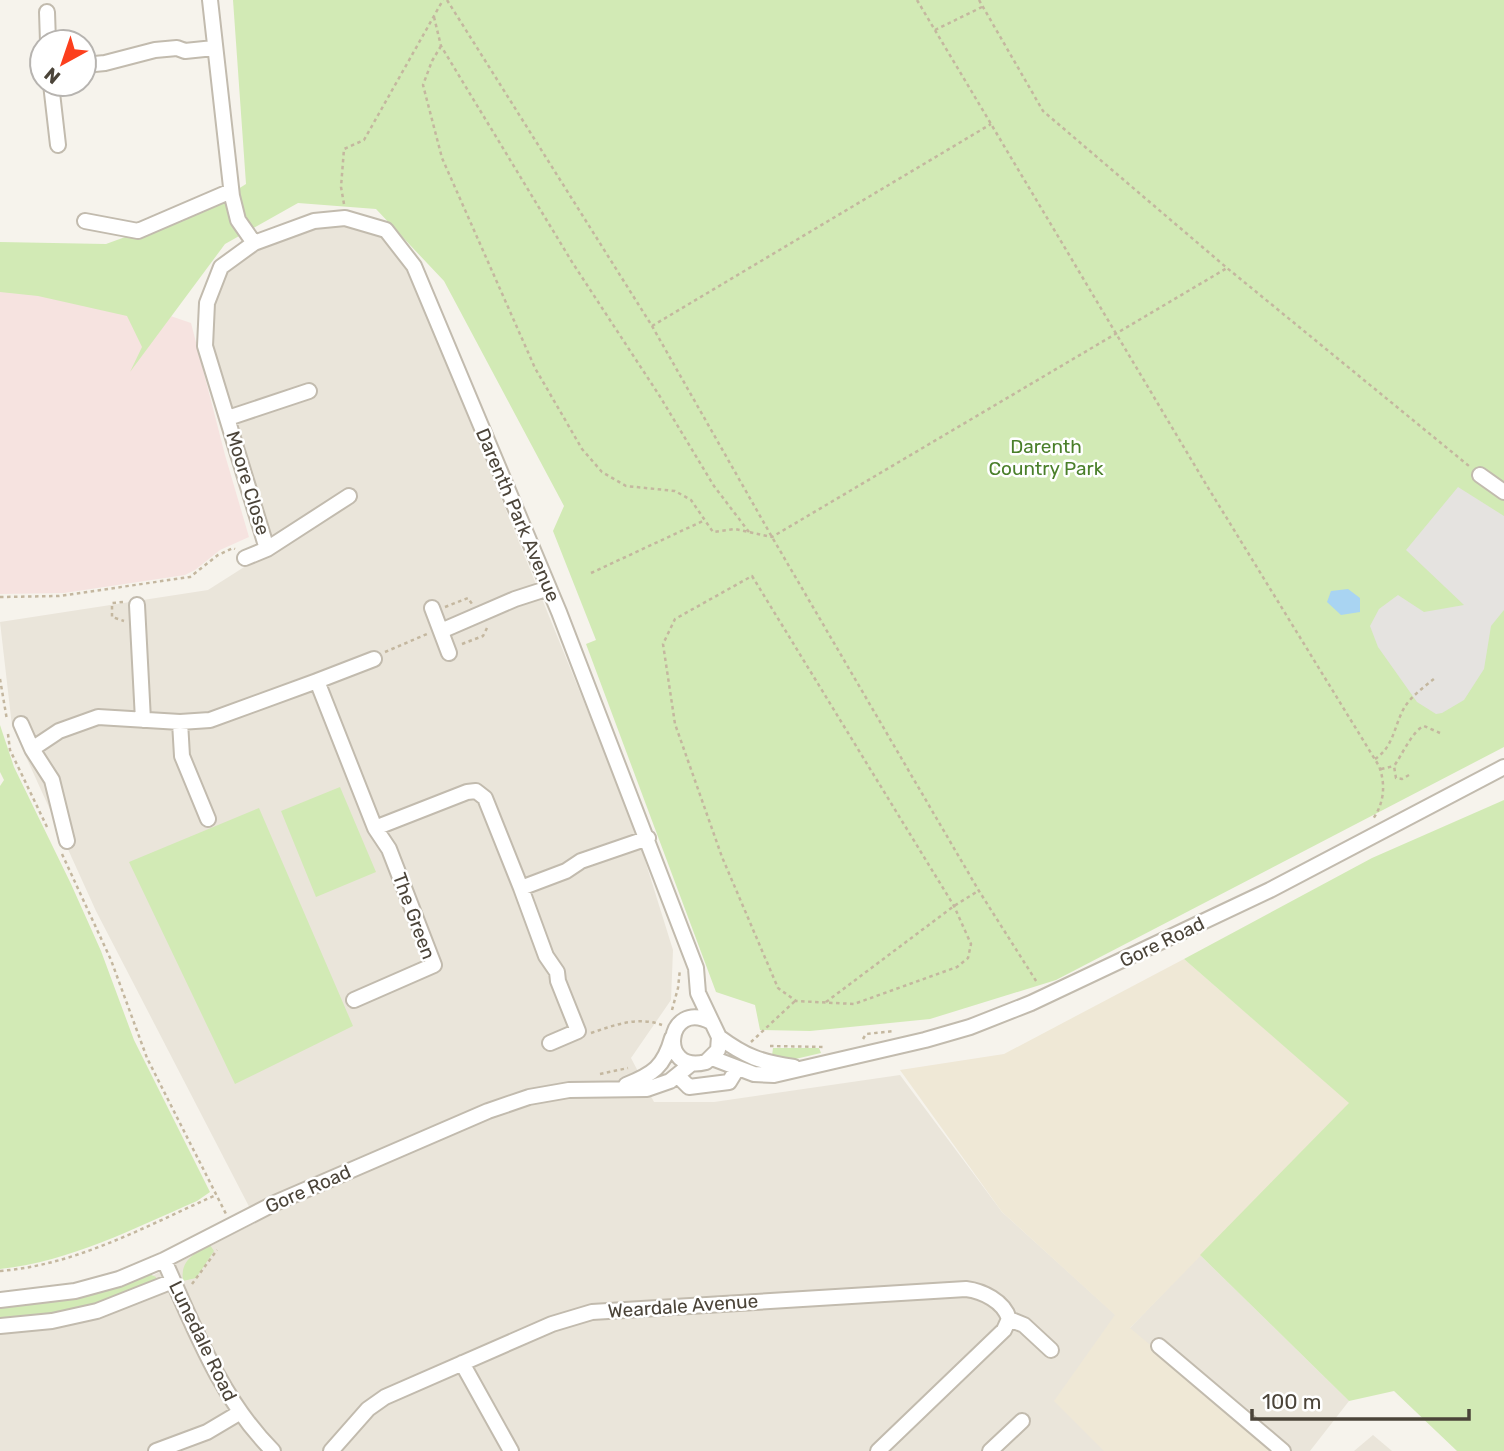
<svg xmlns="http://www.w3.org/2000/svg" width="1504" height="1451" font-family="Rubik,sans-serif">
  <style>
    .residential { fill: #eae5da }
    .education { fill: #efe8d6 }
    .medical { fill: #f6e3e0 }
    .green { fill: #d2eab5 }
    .parking { fill: #e5e3e0 }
    .water { fill: #a9d4f2 }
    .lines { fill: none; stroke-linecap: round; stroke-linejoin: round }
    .minor-casing { stroke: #c2bbae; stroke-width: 18 }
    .path { stroke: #c4b79f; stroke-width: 2.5; stroke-dasharray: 3.5 3.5; stroke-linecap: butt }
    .minor { stroke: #fff; stroke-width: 14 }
    .labels { text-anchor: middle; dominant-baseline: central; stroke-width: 5; stroke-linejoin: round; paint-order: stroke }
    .park-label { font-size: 19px; fill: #4a7f2a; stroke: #fff }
    .street-label { font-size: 19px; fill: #4b4439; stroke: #fff }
  </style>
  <rect width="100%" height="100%" fill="#f6f3ec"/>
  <path class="residential" d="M314,221L386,230L407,267L634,825L673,950L671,1000L631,1058L654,1102H714L900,1075L1002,1212L1130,1328L1200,1255L1349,1401L1310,1451H0V1311L71,1301L154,1275L257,1222L96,911L12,726L0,622L208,590L274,548L205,346L221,267Z
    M1373,1435L1392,1451H1354Z"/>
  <path class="education" d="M1184,959L1350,1103L1130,1328L1277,1451H1104L1054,1401L1115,1315L1002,1212L900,1070L1004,1054Z"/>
  <path class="medical" d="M0,258L191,323L225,455L249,537L220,550L195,570L185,575L64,593L0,594Z"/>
  <path class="green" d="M233,0H1504V747L1056,980L930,1019L810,1031L760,1030L755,1005L716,992L586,644L596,640L553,531L564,506L444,281L376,209L298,203L225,244L130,372L142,347L127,316L38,296L0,292V242L106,244L213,205L246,184Z
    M0,725L14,767L71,884L101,951L134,1040L210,1192L197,1201C132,1229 72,1261 0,1269V786L4,780L0,772Z
    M340,787L376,872L316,897L281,811Z
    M1504,800V1451H1457L1394,1391L1349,1401L1200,1255L1349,1103L1184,959L1372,858Z
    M259,808L353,1026L235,1084L129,862Z
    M773,1048H819L821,1053L791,1060L772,1056Z
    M210,1245L214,1251L196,1278L183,1281C180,1260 194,1254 210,1245Z
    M149,1274L156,1277L157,1282L110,1302L68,1313L0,1321V1306L117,1286Z"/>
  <path class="parking" d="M1458,487L1504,516V610L1491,626L1484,669L1464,700L1442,713L1436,714L1417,702L1378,647L1370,626L1379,609L1398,595L1424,612L1464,605L1406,550Z"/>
  <path class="water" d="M1348,589L1360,598V612L1341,615L1327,602L1331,591Z"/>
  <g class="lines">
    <defs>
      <path id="minor" d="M210,0L232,196L238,220L254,243L314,221L345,218L386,230L414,266L559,612L696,968L698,993L719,1037L718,1050L706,1062C657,1075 666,998 711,1022
        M47,12L48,42
        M84,65L105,63L155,50L177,48L185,51L214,48
        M51,84L58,145
        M85,221L138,231L231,191
        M254,243L221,267L207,303L205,346L267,549
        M228,418L309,391
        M1480,475L1504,492
        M245,558L267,549L349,496
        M137,605L143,720
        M432,608L449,653
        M441,631L515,599L549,588
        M317,681L374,659
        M180,722L182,756L208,819
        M21,724L32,749
        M67,841L52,780L32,749L59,731L98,717L180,722L210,720L317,681L375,828L467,792L476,791L485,798L521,888L566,871L581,861L648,838
        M521,888L546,956L557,972L558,981L578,1031L550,1043
        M354,1000L434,965L389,849L375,828
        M719,1037C746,1057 761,1062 794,1067
        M712,1058L754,1074L774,1075L925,1040L970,1027L1031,1003L1270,890L1504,767
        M678,1076L689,1087L729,1082L737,1069
        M626,1085C653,1074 664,1067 672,1038
        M164,1260C194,1327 220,1398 273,1451
        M0,1300L75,1291L119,1279L164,1260L275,1203L488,1111L529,1097L569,1090L647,1089L670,1081L691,1064
        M0,1326L52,1321L97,1311L173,1281
        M1159,1346L1283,1451
        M462,1363L511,1451
        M156,1451L207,1432L239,1413
        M331,1451L368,1409L385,1397L552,1324L592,1312L966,1289C982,1291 1004,1301 1009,1319L1024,1325L1051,1350
        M878,1451L1004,1330L1009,1319
        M990,1451L1022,1421"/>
    </defs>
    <use href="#minor" class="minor-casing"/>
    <path class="path" d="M447,0L652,326L772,537L979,891L1038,984
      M917,0L1207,486L1379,766C1386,785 1384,803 1373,819
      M979,0L1043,111L1227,268L1469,466
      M434,17L441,46L572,262L659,395L714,486L749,532
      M935,30L982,7
      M441,46L432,61L423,85L442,158L535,368L582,449L602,472L626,486L675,491L691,500L713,532L735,529L772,537L1227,268
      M344,204L341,187L344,149L364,140L443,0
      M652,326L991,124
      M591,573L705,520
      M752,576L954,906L971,944L968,958L957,967L854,1004L796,1001L778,988L722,857L675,724L663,644L675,619Z
      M0,597L59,596L190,577L218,555L233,548L235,549
      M123,602L112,603V617L124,621
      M445,607L468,598L472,604
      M462,644L483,636L487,628
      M385,652L427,634
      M0,679L7,720
      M8,734L10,750L47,827
      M1375,759C1395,746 1394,723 1406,705C1413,695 1425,686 1435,678
      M1381,769L1394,766
      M1409,775L1402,779L1396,778L1394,766C1402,755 1413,730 1424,726L1440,733
      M62,854L111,960L147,1058L226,1214
      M826,1002L954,906L978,891
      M672,1010L678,988L680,969
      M591,1033C615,1025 637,1016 662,1025
      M863,1039L866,1034L894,1031
      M751,1042L795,1001
      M770,1046L826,1047
      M600,1074L628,1068
      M0,1271C77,1265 146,1226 216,1195
      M192,1284L217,1250"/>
    <use href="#minor" class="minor"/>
  </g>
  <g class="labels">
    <g class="park-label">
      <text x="1046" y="446">Darenth<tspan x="1046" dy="22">Country Park</tspan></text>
    </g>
    <g class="street-label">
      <text transform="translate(248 483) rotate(73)">Moore Close</text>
      <text transform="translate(518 515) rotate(67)">Darenth Park Avenue</text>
      <text transform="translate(414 916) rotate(70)">The Green</text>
      <text transform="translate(1162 942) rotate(-26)">Gore Road</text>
      <text transform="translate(308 1189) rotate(-24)">Gore Road</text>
      <text transform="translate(683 1306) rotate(-4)">Weardale Avenue</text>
      <text transform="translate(203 1341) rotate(64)">Lunedale Road</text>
    </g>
  </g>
  <g transform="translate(63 63) rotate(220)"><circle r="33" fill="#ffffff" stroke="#b7b4b0" stroke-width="2"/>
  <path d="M0-5L12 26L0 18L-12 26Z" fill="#fc3f1d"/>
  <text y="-10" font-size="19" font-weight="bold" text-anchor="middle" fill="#4b4439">N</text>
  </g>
  <path d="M1252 1409v10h217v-10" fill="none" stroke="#4b4439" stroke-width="3.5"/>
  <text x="1262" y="1409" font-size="21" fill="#4b4439" stroke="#ffffff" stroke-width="5" paint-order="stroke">100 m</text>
</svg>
